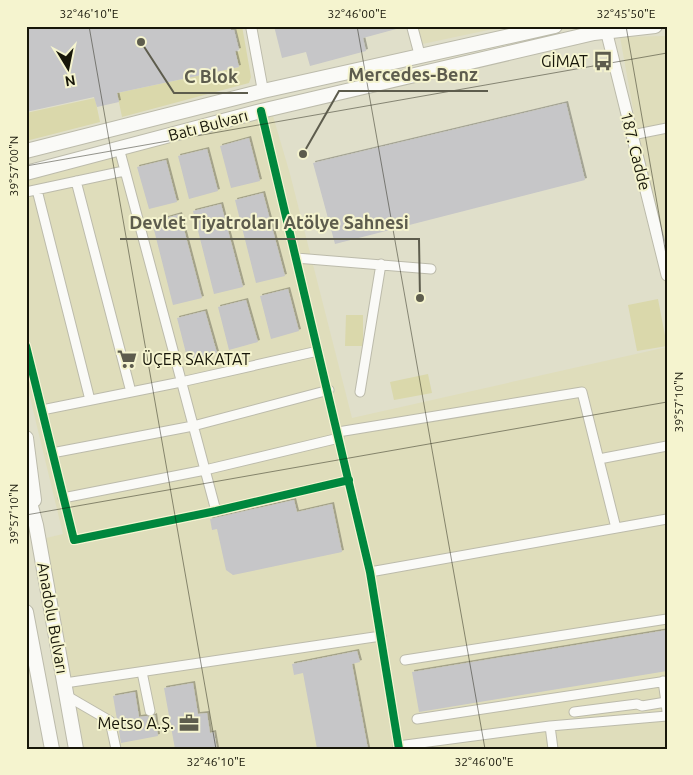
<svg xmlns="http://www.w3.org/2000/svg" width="693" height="775" font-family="Ubuntu,sans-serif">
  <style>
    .built { fill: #dfddbb }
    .green { fill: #dad8ab }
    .building { fill: #c6c6c8; filter: url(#shadow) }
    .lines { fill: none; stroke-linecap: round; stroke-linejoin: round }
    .minor-casing { stroke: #bcbbab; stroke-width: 11 }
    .tertiary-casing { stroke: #bcbbab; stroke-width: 12 }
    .secondary-casing { stroke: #bcbbab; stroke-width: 13 }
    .primary-casing { stroke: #bcbbab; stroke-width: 16 }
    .minor { stroke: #fafaf7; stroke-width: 9 }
    .tertiary { stroke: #fafaf7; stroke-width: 10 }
    .secondary { stroke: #fafaf7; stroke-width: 11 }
    .primary { stroke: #fafaf7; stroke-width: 14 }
    .cycleway-casing { stroke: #f5f4cf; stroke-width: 11 }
    .cycleway { stroke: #00873e; stroke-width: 8 }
    .ticks { fill: none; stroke: #171609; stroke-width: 1; stroke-opacity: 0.45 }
    .labels { text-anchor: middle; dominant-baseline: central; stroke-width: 4; stroke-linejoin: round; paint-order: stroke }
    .poi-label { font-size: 16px; fill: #171609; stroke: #f5f4cf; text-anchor: end }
    .street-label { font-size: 16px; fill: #171609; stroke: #f5f4cf }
    .leader { fill: none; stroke: #5d5c4d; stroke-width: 2 }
    .callout-dot { fill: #5d5c4d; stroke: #f5f4cf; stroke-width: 2 }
    .callout-label { font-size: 18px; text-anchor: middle; font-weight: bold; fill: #5d5c4d; stroke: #f5f4cf; stroke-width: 4; stroke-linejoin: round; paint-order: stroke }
    .neatline { fill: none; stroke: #171609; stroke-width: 2 }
    .ticks-label { font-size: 12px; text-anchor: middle; fill: #171609 }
  </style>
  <defs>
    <filter id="shadow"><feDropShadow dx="2" dy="-2" stdDeviation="0" flood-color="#0004"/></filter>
  </defs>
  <rect width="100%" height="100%" fill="#e0dfca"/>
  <path class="built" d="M408,26H507L413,46Z
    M667,36V296L620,37Z
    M273,116L290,174L352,418L667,347V749H84L46,538L63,534L26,381V178Z"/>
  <path class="green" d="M231,26H242L251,77L249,83L122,117L117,93L239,67L236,52L240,51L236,29H231Z
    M95,98L100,122L26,141V113Z
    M658,299L667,346L637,351L628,305Z
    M346,315H363V346H345Z
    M428,374L432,393L394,400L390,382Z"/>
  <path class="building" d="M26,26H230L231,30H234L239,50L235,51L239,67L117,93L119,102L97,107L94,97L26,112Z
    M274,26H400V28L363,38L366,51L310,66L306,52L282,58Z
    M566,103L585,180L335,244L313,163Z
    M249,138L260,181L231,188L220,146Z
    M207,149L218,191L189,199L178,156Z
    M166,160L177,202L149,209L137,167Z
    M263,193L285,276L256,283L235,200Z
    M221,204L243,287L214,294L193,211Z
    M180,214L202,298L173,305L152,222Z
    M288,289L299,331L271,339L260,296Z
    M246,300L258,342L229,350L218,307Z
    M205,311L217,353L188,361L177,318Z
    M294,500L297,512L332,504L342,552L233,575L226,570L217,529L212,530L210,519Z
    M667,630V671L419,712L412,672Z
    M357,651L360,662L352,664L368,749H317L303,673L294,675L292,664Z
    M193,683L198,714L207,713L210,733L214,732L217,749H175L164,688Z
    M135,692L139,717L146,716L151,717L155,715L158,736L121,743L113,696Z"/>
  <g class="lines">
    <defs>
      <path id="minor" d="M261,111L370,572L399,749
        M632,135L667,128
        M119,148L216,511
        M76,181L131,392
        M37,190L90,400
        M26,192L124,171
        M296,258L431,269
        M26,346L74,540L216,511L349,480
        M360,392L381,264
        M42,410L181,382L318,351
        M338,432L582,392L616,528
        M52,453L193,426L329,390
        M599,459L667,446
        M63,498L205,470L339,438
        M370,572L667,519
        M405,660L667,619
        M142,672L150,711
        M663,681L666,702
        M65,683L381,636
        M67,696L110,721L116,749
        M574,712L637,704L642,706L666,702L667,712
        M417,719L667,681
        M550,726L553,749
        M398,746L550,726L667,716"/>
      <path id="tertiary" d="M251,26L263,91
        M412,26L420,56"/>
      <path id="secondary" d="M605,26L667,275"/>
      <path id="primary" d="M26,151L263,91L555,26
        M26,173L261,111L594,33L655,26
        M26,438L34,500
        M26,488L36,525L76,749
        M26,612L52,749"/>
    </defs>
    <use href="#minor" class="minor-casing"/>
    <use href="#tertiary" class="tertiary-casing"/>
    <use href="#secondary" class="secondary-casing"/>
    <use href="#primary" class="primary-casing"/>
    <use href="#minor" class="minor"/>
    <use href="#tertiary" class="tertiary"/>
    <use href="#secondary" class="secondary"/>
    <use href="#primary" class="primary"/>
    <defs>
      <path id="cycleway" d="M261,111L370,572L399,749
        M26,346L74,540L216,511L349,480"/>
    </defs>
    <use href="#cycleway" class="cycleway-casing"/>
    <use href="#cycleway" class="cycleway"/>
  </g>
  <path class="ticks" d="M89,26L216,749M357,26L485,749M626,26L667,260M26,166L667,53M26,515L667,402"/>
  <defs>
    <symbol id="bus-bare" viewBox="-9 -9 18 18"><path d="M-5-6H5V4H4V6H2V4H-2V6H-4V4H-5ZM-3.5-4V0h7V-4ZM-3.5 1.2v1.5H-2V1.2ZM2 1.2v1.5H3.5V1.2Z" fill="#5d5c4d" stroke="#f5f4cf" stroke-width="2.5" paint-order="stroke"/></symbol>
    <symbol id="supermarket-bare" viewBox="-9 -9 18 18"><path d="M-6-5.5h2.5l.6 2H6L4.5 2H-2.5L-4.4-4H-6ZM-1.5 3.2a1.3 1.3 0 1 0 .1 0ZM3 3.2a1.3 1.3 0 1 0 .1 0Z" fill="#5d5c4d" stroke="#f5f4cf" stroke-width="2.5" paint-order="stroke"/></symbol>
    <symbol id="office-bare" viewBox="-9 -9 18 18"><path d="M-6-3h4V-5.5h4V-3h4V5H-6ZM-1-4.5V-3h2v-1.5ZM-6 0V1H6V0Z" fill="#5d5c4d" stroke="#f5f4cf" stroke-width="2.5" paint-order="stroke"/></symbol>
  </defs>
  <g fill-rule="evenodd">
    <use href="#bus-bare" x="589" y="47" width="28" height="28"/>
    <use href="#supermarket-bare" x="113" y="345" width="28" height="28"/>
    <use href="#office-bare" x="175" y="709" width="28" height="28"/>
  </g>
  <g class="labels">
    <g class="poi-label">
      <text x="588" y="61">GİMAT</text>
      <text x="142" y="359" text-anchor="start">ÜÇER SAKATAT</text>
      <text x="174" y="723">Metso A.Ş.</text>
    </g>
    <g class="street-label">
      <text transform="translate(208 125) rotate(-15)">Batı Bulvarı</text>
      <text transform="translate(636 151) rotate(76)">187. Cadde</text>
      <text transform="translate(53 618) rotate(80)">Anadolu Bulvarı</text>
    </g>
  </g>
  <path class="leader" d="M303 154L339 91H488M141 42L174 93H248M420 298L419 239H120"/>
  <g class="callout-dot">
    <circle cx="303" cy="154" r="5"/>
    <circle cx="141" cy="42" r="5"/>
    <circle cx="420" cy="298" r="5"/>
  </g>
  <g class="callout-label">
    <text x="413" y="81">Mercedes-Benz</text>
    <text x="211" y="83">C Blok</text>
    <text x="269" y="229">Devlet Tiyatroları Atölye Sahnesi</text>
  </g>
  <rect width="693" height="775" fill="none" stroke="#f5f4cf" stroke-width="55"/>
  <g transform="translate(68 68) rotate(170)" stroke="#f5f4cf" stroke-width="4" paint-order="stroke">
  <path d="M0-4L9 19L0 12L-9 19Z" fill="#171609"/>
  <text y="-8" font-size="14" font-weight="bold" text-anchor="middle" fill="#171609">N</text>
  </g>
  <rect x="28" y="28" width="638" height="720" class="neatline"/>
  <g class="ticks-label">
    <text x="89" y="18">32°46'10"E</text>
    <text x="357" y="18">32°46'00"E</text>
    <text x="626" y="18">32°45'50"E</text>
    <text transform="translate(14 166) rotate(-90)" y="4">39°57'00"N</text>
    <text transform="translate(679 402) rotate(-90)" y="4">39°57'10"N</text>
    <text transform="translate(14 514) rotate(-90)" y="4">39°57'10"N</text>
    <text x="216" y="766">32°46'10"E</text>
    <text x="484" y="766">32°46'00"E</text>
  </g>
</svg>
